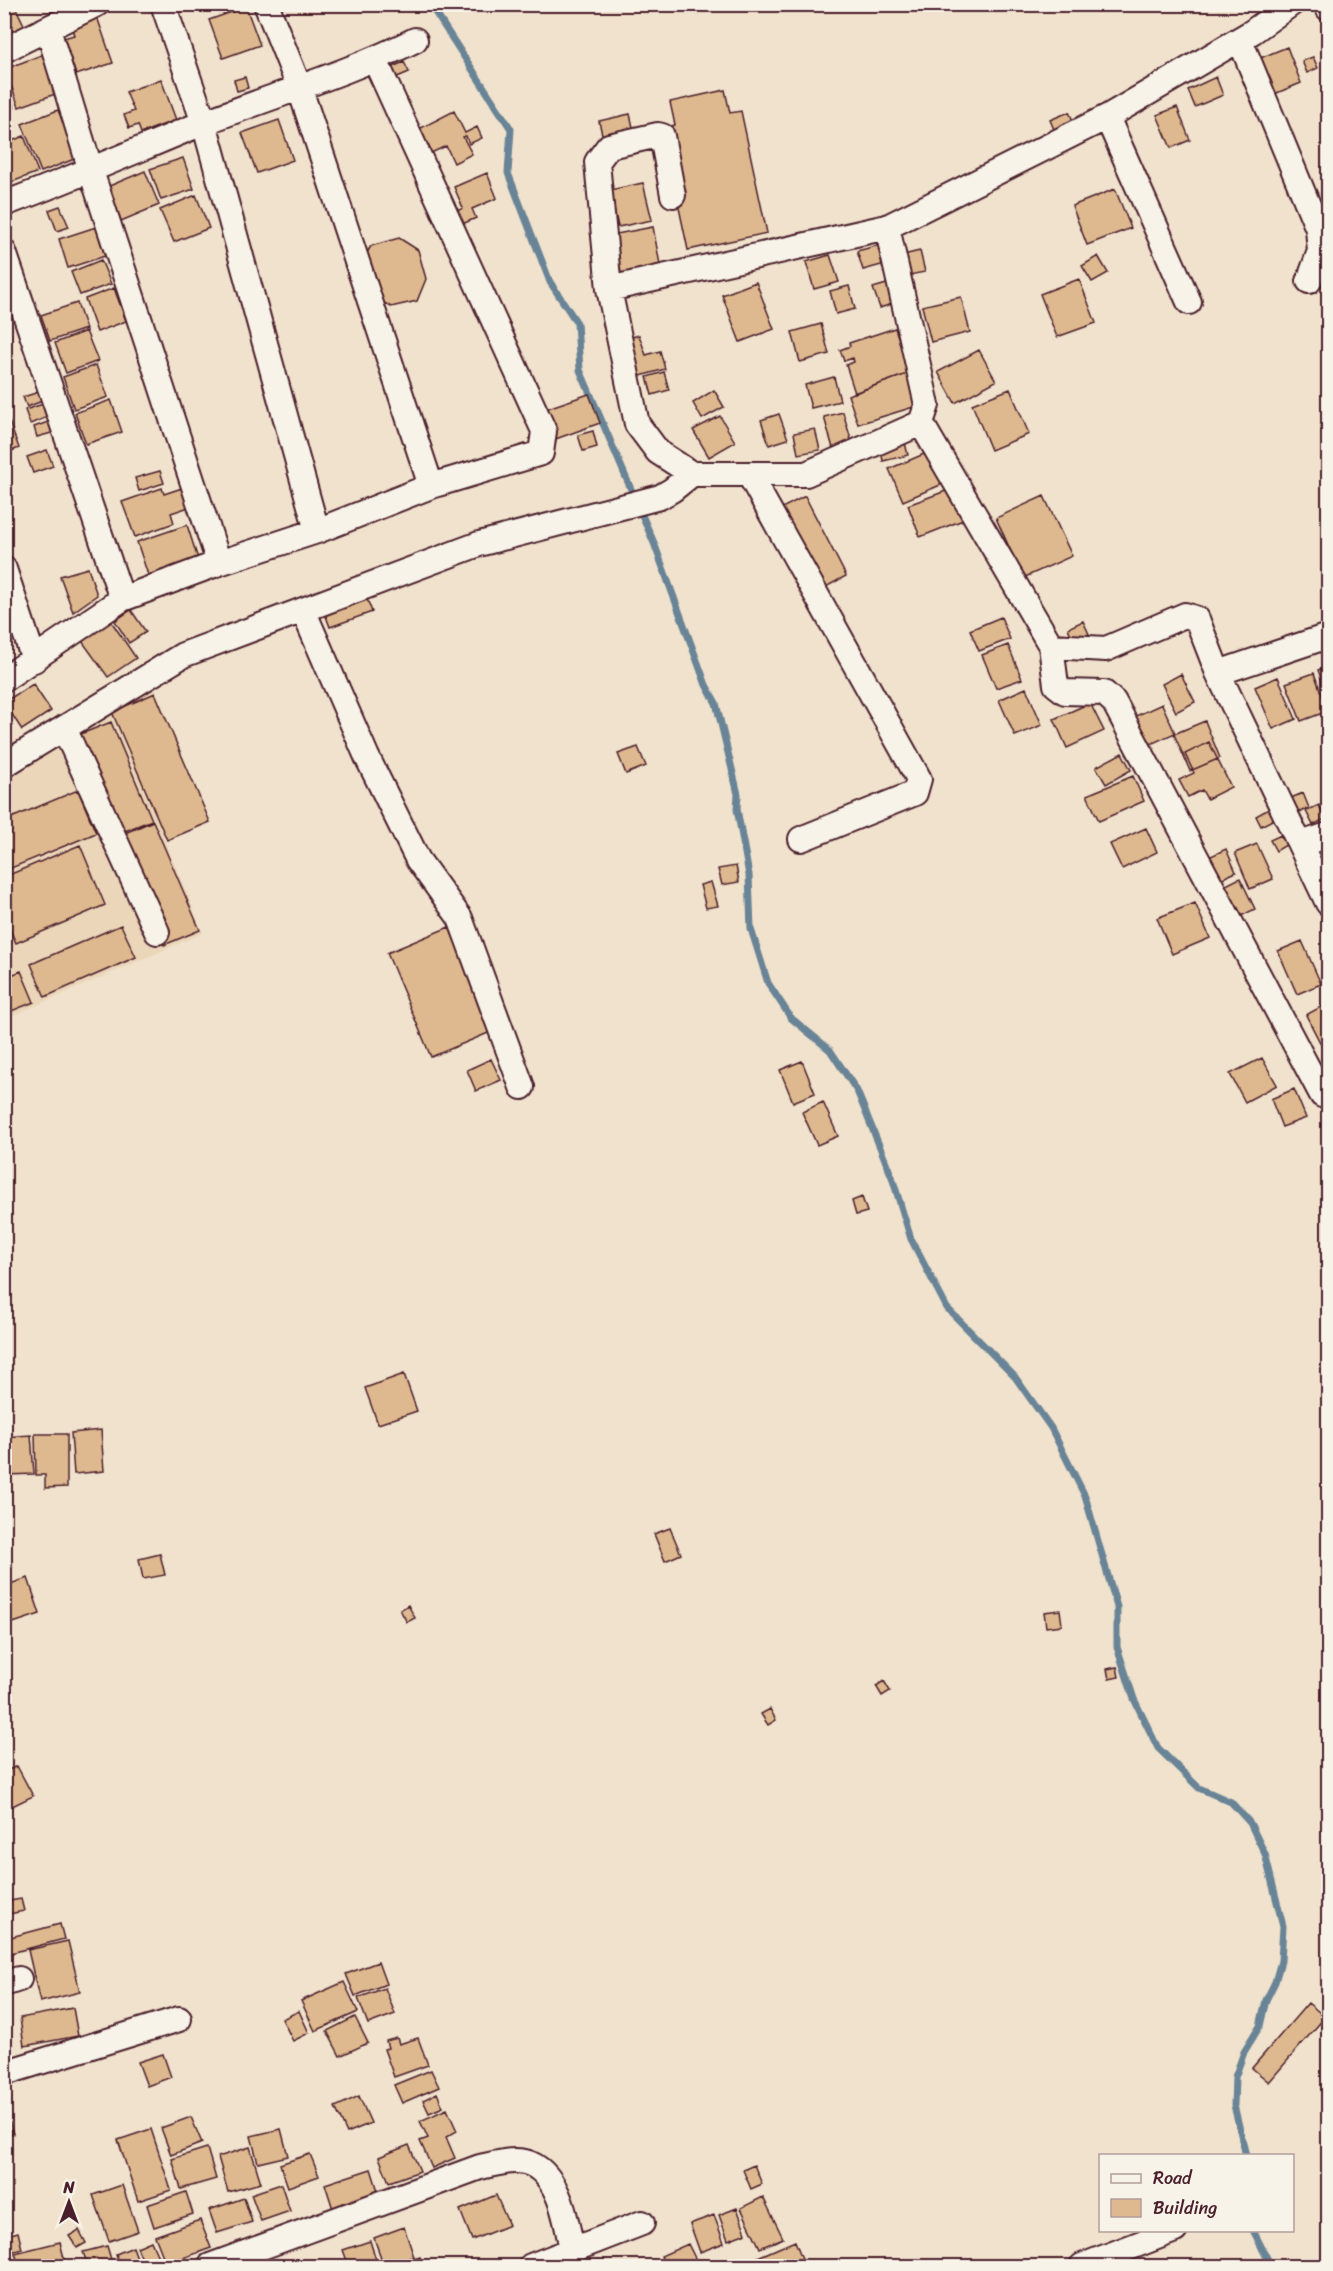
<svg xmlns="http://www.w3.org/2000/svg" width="1333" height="2271" font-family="Sriracha,sans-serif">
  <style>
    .built { fill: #ebd6ba }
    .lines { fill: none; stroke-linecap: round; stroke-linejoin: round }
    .stream { stroke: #698496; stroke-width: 7 }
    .building { fill: #deb98f; stroke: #4a1f2b; stroke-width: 1.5 }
    .minor-casing { stroke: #4a1f2b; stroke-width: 28 }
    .minor { stroke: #f7f3e8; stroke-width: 24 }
  </style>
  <rect width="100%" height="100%" fill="#f0e2cd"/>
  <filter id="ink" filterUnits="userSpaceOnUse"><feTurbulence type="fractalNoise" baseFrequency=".0167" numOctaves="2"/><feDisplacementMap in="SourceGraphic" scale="12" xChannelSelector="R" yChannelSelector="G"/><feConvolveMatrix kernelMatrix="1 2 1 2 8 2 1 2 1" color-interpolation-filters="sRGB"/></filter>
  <g filter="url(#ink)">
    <path class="built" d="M154,685L207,816L162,834L203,933L5,1019L4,772Z"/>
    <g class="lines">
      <path class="stream" d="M426,4L435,12L511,129L508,173L550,282L577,323L580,370L654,543L706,685L716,703L738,794L737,809L749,875L751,929L768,983L791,1018L830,1050L857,1091L892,1177L911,1239L947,1308L1015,1377L1051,1428L1085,1496L1117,1607V1647L1134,1699L1158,1748L1199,1788L1231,1802L1250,1823L1265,1854L1283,1926L1281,1961L1275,1982L1266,2000L1260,2026L1244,2052L1235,2077L1234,2105L1246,2156
        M1253,2230L1271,2266"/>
    </g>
    <path class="building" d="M4,4H14L25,27L4,37Z
      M246,7L260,45L223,58L209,20Z
      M96,14L113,63L76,75L64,38L74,35L70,23Z
      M1287,47L1301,83L1272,95L1258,59Z
      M44,54L58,93L19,107L5,69Z
      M1313,57L1318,68L1307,73L1302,61Z
      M404,62L409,72L395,78L390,68Z
      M245,77L248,88L237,91L234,80Z
      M1216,77L1223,95L1195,107L1188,90Z
      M161,79L176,120L141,133L138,125L129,128L124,115L134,111L126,92Z
      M4,82L14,108L4,111Z
      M725,90L730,113L741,111L767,233L688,250L662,128L675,125L670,102Z
      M1177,107L1190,140L1171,148L1157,115Z
      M58,110L77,158L41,172L22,124Z
      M454,111L465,133L477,127L482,138L469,144L466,136L463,137L472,154L454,163L446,146L429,154L417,130Z
      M1069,112L1075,125L1056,134L1050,120Z
      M630,114L635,136L604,143L599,121Z
      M279,120L293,160L257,173L242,133Z
      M24,136L38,172L4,185V144Z
      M183,158L194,189L161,200L150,169Z
      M145,171L159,205L121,221L107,187Z
      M487,173L497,198L472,209L476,218L460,225L455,212L463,208L454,187Z
      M643,183L652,220L618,227L610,190Z
      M1115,189L1131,228L1087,245L1072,206Z
      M196,195L209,228L174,242L160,210Z
      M60,206L69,227L57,231L49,210Z
      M96,227L105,256L68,268L59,239Z
      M653,227L661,270L613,279L606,236Z
      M399,238L418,250L426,279L417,301L391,307L369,294L360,265L371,246Z
      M880,245L885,264L863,270L857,251Z
      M920,251L925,272L904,276L899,256Z
      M830,255L839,282L814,289L806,262Z
      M1098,256L1108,273L1092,282L1082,266Z
      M101,260L111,284L80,295L71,272Z
      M1079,279L1096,323L1057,337L1040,294Z
      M756,282L774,329L740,342L722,295Z
      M890,283L897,302L880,308L873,288Z
      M849,286L855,309L836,314L830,291Z
      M114,288L126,321L97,332L85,299Z
      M961,297L970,332L931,342L922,306Z
      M77,303L86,329L50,341L41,315Z
      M821,324L829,354L800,362L792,332Z
      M895,328L910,373L855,393L846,365L854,362L853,358L844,361L840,350L850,346L849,343Z
      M86,331L98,361L66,373L55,343Z
      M639,335L646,355L660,351L665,369L637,377L625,339Z
      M979,350L996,381L955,403L938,372Z
      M96,365L108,397L74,409L63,377Z
      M664,372L669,390L652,395L647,377Z
      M910,373L920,405L858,424L848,395Z
      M834,377L840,401L811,408L805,385Z
      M1010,389L1029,434L991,450L972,404Z
      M714,390L724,407L702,419L693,403Z
      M39,392L42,401L27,407L23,397Z
      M589,394L600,423L550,441L539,411Z
      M111,400L122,432L86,444L75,413Z
      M46,403L50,416L30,424L25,410Z
      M843,412L854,450L835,455L824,417Z
      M779,414L788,439L769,445L761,420Z
      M720,416L735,442L709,457L693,430Z
      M8,419L19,448L4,454V420Z
      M51,421L55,432L37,437L34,427Z
      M815,429L820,450L798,454L794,433Z
      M593,431L597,447L583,451L578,435Z
      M904,439L908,455L883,461L880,445Z
      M47,450L53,466L33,473L27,457Z
      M931,451L945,483L903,501L889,469Z
      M160,471L164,483L139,491L135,478Z
      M162,488L164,494L182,488L189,507L171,513L174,523L135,537L122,502Z
      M951,489L963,520L920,537L908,505Z
      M805,496L846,576L824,588L782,508Z
      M1044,496L1072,556L1023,578L996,518Z
      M187,525L198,559L148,575L137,542Z
      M88,568L97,595L73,612L60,576Z
      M366,596L372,612L330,627L324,611Z
      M131,610L146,632L129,643L115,621Z
      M1001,617L1010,639L979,651L970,630Z
      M111,621L136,658L108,677L82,641Z
      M1083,621L1096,649L1081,656L1068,628Z
      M1008,645L1022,679L996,688L982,655Z
      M1328,666V697L1318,670Z
      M1314,673L1328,711L1301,721L1286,683Z
      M1181,674L1195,702L1176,712L1162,684Z
      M1278,677L1296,719L1273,729L1255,687Z
      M33,684L51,711L22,730L4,702Z
      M1026,688L1042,725L1015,736L999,700Z
      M155,693L210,822L167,840L112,712Z
      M1090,703L1104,731L1067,748L1054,719Z
      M1162,704L1175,733L1142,748L1129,719Z
      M1205,721L1220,758L1190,771L1174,734Z
      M111,722L152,820L117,834L76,736Z
      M1209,742L1231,787L1207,799L1202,790L1188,797L1179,780L1194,773L1185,754Z
      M638,747L646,766L626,774L618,754Z
      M1122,753L1131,770L1106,784L1096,767Z
      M1133,776L1144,801L1099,821L1087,795Z
      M78,790L96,833L4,871V821Z
      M1303,793L1309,808L1297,813L1291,798Z
      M1319,805L1325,819L1313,825L1306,811Z
      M1272,807L1278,817L1261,826L1256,816Z
      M153,821L200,930L164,945L118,836Z
      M1146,828L1157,852L1122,869L1110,844Z
      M1281,835L1286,845L1276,851L1270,840Z
      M1257,844L1273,879L1250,889L1235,853Z
      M80,845L105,905L16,943L4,916V877Z
      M1226,849L1236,872L1205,886L1194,864Z
      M736,866L739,882L722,885L718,869Z
      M1240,878L1255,909L1239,917L1224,886Z
      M711,882L718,906L706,908L700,885Z
      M1195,903L1210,938L1172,954L1157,918Z
      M121,925L136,957L45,997L31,964Z
      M449,927L493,1031L431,1057L387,953Z
      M1302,941L1321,984L1297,994L1278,951Z
      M21,971L34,1002L4,1014V978Z
      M1328,1003V1047L1324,1050L1306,1015Z
      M1262,1058L1277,1085L1245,1102L1230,1074Z
      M491,1059L501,1080L476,1091L467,1070Z
      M802,1061L815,1093L793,1102L780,1070Z
      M1294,1089L1306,1118L1282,1127L1271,1099Z
      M823,1102L838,1136L817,1145L802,1112Z
      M862,1197L867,1212L856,1215L852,1201Z
      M404,1374L417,1411L378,1424L365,1388Z
      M101,1430L104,1471L74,1474L71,1433Z
      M35,1434H67V1487L45,1488V1475H36Z
      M31,1435L34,1474L7,1475L4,1437Z
      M670,1528L681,1554L665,1561L654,1534Z
      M160,1554L165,1575L143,1579L139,1559Z
      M28,1578L40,1614L7,1625L4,1616V1586Z
      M408,1605L415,1618L407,1622L400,1610Z
      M1060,1610L1062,1625L1046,1627L1044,1612Z
      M1117,1667L1119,1677L1109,1679L1107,1669Z
      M884,1681L890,1691L882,1696L876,1686Z
      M770,1709L776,1720L768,1725L761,1714Z
      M17,1766L33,1796L4,1810V1772Z
      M21,1899L24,1911L4,1915V1902Z
      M60,1924L64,1939L11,1953L7,1938Z
      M68,1941L80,1992L40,2002L28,1950Z
      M378,1962L386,1984L355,1996L346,1974Z
      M344,1982L358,2012L315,2031L301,2001Z
      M385,1988L395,2014L368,2024L358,1998Z
      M1308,2003L1325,2017L1269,2082L1252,2068Z
      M73,2008L78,2036L24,2046L20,2018Z
      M299,2011L309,2033L293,2041L282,2019Z
      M355,2017L368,2043L340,2056L327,2031Z
      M397,2038L399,2044L418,2038L428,2065L394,2077L384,2049L388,2048L386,2041Z
      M163,2054L171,2077L147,2086L138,2062Z
      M431,2070L439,2087L402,2103L394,2085Z
      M437,2093L443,2107L429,2113L423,2100Z
      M359,2096L371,2123L347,2133L335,2107Z
      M4,2103L13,2134L4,2136Z
      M447,2109L457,2131L446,2137L455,2158L432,2168L420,2141L428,2138L420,2121Z
      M191,2117L202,2143L171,2155L161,2128Z
      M151,2129L171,2190L138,2201L118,2140Z
      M281,2129L288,2156L258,2163L251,2136Z
      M409,2145L420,2171L389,2182L379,2157Z
      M250,2147L261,2183L228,2192L218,2157Z
      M207,2148L216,2179L181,2189L172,2159Z
      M310,2154L319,2176L288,2187L280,2164Z
      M754,2165L762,2184L751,2189L743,2170Z
      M371,2169L380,2197L334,2212L325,2184Z
      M281,2184L290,2211L261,2221L251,2194Z
      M122,2185L138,2231L109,2241L93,2195Z
      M186,2192L193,2214L154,2227L147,2205Z
      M496,2195L509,2225L472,2240L460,2210Z
      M763,2197L783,2238L760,2248L741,2208Z
      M244,2198L252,2222L217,2233L209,2210Z
      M737,2208L746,2233L728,2240L719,2215Z
      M714,2215L724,2243L700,2252L690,2224Z
      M200,2220L211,2248L166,2264L155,2236Z
      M404,2227L414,2257L384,2266L374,2238Z
      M79,2230L86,2243L77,2248L69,2236Z
      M18,2232L22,2249L4,2254V2236Z
      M151,2241L162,2266H145L137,2247Z
      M370,2241L378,2266H349L343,2250Z
      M795,2241L803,2261L791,2266H762L758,2257Z
      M60,2242L66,2266H19L15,2253Z
      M688,2244L699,2266H666L661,2256Z
      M107,2246L113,2266H88L83,2252Z
      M133,2247L140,2266H120L116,2254Z
      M420,2257L424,2266H394Z"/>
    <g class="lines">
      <defs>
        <path id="minor" d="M163,4L204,123L317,531
          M266,4L300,89L431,486
          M1327,4L1328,8
          M48,29L91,171L219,563
          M1240,40L1318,229L1320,251L1309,281
          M4,50L97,4
          M1107,117L1189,302
          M673,195L662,136L658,135L609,146L597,162L609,289L637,424L658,452L692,474
          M4,204C72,179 137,150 203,123C274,95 347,74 415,40
          M4,252L122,599
          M609,289L887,227L1107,117L1252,32L1291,4
          M921,423L1051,646L1056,685L1065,692L1104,693L1114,702L1322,1095L1328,1093
          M749,474L919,779L915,793L801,839
          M4,569L34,660
          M303,610L367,757L418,860L460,918L522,1087
          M1051,646L1106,649L1185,615L1197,619L1218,673L1328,903
          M1218,673L1328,636
          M4,679L122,599L219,563L317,531L431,486L541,453L544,431L375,60
          M64,728L157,932
          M4,765L183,655L479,544L660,497L672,490L692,474H806L921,423L927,405L887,227
          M1301,844L1328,835
          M4,1984L19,1979
          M4,2073L179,2019
          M210,2266L480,2167C495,2164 515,2157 531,2164C560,2177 567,2223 572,2251
          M531,2266L642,2223
          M1082,2266L1175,2230"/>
      </defs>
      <use href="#minor" class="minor-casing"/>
      <use href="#minor" class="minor"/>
    </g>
  </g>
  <rect width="1333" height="2271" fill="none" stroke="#f7f3e8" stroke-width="24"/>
  <rect x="12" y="12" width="1309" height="2247" fill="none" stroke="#4a1f2b" stroke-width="2" filter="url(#ink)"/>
  <rect x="1099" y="2154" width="195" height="78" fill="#f7f3e8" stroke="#b29e9c" stroke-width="1.5"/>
  <rect x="1111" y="2174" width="30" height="9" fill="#f7f3e8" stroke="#b29e9c" stroke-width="1.5"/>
  <text x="1153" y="2184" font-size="18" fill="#4a1f2b">Road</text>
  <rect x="1111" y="2199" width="30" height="18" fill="#deb98f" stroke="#b29e9c" stroke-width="1.5"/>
  <text x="1153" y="2214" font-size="18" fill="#4a1f2b">Building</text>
  <g transform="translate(69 2202)" stroke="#f7f3e8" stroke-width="4.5" paint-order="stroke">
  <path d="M0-4.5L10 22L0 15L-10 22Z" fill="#4a1f2b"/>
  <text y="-9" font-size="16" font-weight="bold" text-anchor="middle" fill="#4a1f2b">N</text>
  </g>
</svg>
